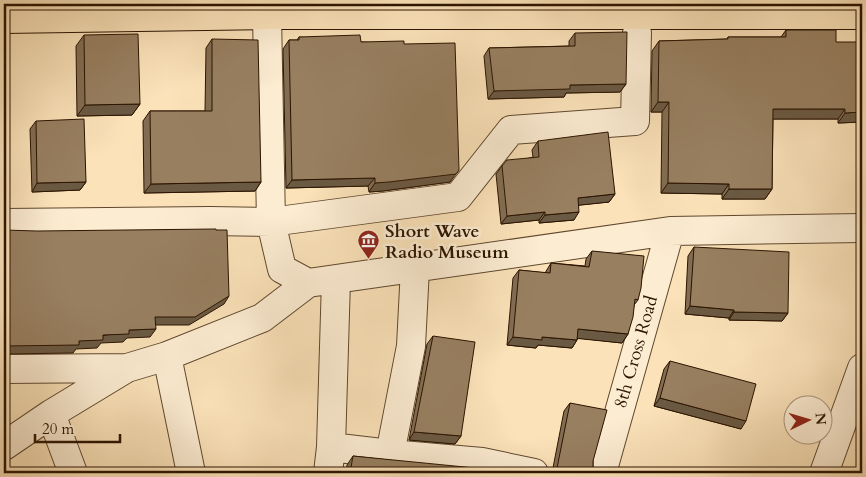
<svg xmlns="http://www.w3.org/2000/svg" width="866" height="477" font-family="Cardo,serif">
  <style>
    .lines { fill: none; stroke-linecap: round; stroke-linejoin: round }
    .minor-casing { stroke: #5f482e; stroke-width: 30 }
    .major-casing { stroke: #2b1400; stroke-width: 30 }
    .minor { stroke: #fcecd2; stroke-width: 28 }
    .major { stroke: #fbe2b9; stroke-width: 28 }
    .wall { fill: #826d53; stroke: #2b1400 }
    .shaded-wall { fill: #6a5943; stroke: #2b1400 }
    .building { fill: #977f60; stroke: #2b1400 }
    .labels { text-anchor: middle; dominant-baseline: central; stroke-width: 5; stroke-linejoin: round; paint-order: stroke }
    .poi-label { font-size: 18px; font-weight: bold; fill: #2b1400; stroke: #fcecd2; text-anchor: start }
    .street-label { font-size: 18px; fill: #2b1400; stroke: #fcecd2 }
  </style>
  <rect width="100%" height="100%" fill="#fbe2b9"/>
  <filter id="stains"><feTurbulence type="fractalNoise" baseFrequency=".004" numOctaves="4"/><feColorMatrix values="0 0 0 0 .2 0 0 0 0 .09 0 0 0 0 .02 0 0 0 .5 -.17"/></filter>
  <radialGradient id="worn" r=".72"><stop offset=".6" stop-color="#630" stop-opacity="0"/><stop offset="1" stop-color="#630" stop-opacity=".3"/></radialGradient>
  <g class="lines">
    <defs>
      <path id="minor" d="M267,15L271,222L282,269L308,283
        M4,223L210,221L271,222L458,197L511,130L635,121L637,33
        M167,356L191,473
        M4,369L126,368
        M51,414L73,473
        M4,446L51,414L127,368L167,356L262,318L308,283L670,231L862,228
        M331,447L390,454L482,462L534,473
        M390,454L411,346L415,268
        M328,473L331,447L336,280
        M602,473L670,231
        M824,473L862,368"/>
      <path id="major" d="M4,19L267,15H862"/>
    </defs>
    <use href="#minor" class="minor-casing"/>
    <use href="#major" class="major-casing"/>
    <use href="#minor" class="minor"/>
    <use href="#major" class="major"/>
  </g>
  <path class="wall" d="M786,30L836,42L862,122L838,123V119H773L772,189L765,199H722V194L661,193L662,112H651L652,51L659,41L727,39L728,37H781Z
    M575,33L626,84L620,92L566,93L564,97L488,99L484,56L489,48L569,46V41Z
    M84,35L140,104L132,115L77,116L76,46Z
    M299,37L361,42L404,44L452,179L450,182L383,191L369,192L368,186L286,188L283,49L289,40H297Z
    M212,39L261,182L255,191L144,193L143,121L150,111H205L206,48Z
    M36,121L86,182L80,190L32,192L30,129Z
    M538,141L615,194L609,202L579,205L574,220L539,223V220L501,224L496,174L502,166L533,157L532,150Z
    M694,247L788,313L782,321L729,320V318L685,314L688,256Z
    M592,251L638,300L634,305L628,334L622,343L578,338L572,348L538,345L536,348L507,345L513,278L519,270L545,273L551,263L585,266L586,259Z
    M433,336L461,436L455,444L409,440L427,344Z
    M670,361L741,429L654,406L664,369Z
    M570,403L593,461V468L595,473H552L564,411Z
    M353,456L504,473H346L347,465Z"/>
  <path class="shaded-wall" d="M626,84L620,92L566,93L564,97L488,99L494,91L570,85Z
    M658,102H669L662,112H651Z
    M140,104L132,115L77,116L85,105Z
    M773,109H845L838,119H766Z
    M862,112V122L838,123L845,113Z
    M459,170L450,182L383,191L369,192L375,183Z
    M375,178L368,186L286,188L292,180Z
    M86,182L80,190L32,192L37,183Z
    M261,182L255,191L144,193L151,184Z
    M668,183L729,184L722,194L661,193Z
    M729,189H772L765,199H722Z
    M615,194L609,202L572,206L578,198Z
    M545,212L539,220L501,224L507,216Z
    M579,212L574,220L539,223L545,215Z
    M229,296L224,304L189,325H149L155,317Z
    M690,306L734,310L729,318L685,314Z
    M734,312L788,313L782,321L729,320Z
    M156,329L150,337L127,338L123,342L101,343L97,348L76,349L73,353L4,354V349L5,346L79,341L129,330Z
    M578,329L628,334L622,343L573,338Z
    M513,337H542L577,340L572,348L538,345L536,348L507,345Z
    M660,398L746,421L741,429L654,406Z
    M414,432L461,436L455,444L409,440Z"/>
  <path class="building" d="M786,30H836V42H862V112L845,113V109H773L772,189H729V184L668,183L669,102H658L659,41L728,39V37H786Z
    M627,32L626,84L570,85V89L494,91L489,48L575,46V33Z
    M138,34L140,104L85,105L84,35Z
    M360,35L361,42L404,41V44L455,43L459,170L456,174L389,182L375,183V178L292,180L289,40H299V37Z
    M212,39L258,40L261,182L151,184L150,111H212Z
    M84,119L86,182L37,183L36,121Z
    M608,132L615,194L578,198L579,212L545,215V212L507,216L502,166L507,160L539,157L538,141Z
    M216,229V230H227L229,296L195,317H155L156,329L129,330V334L103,335V340L79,341V345L5,346V344H4V230L37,231Z
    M694,247L789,252L788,313L734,312V310L690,306Z
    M592,251L644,256L641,288L638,300L635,299L633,317L628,334L578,329L577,340L542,337V340L513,337L519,270L550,273L551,263L589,267Z
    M433,336L475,342L461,436L414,432Z
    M670,361L756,384L746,421L660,398Z
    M570,403L607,410L593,461V468L595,473H556Z
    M353,456L485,469L504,473H350Z"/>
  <defs>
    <symbol id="museum-pin" viewBox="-11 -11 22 30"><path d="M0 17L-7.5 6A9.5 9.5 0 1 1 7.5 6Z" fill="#8f2418" stroke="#fcecd2"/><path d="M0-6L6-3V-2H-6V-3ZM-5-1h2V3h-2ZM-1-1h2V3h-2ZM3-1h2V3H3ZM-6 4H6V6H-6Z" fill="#fff"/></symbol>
  </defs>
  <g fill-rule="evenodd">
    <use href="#museum-pin" x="356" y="228" width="25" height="34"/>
  </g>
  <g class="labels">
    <g class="poi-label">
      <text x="385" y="231">Short Wave<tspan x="385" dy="21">Radio Museum</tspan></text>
    </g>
    <g class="street-label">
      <text transform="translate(636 352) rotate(-74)">8th Cross Road</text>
    </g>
  </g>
  <rect width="866" height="477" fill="none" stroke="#fbe2b9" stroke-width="20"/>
  <rect x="5" y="5" width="856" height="467" fill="none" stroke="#2b1400" stroke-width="2.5"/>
  <rect x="10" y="10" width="846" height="457" fill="none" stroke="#2b1400"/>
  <g transform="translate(808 420) rotate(85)"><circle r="24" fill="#fcecd2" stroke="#a8967e"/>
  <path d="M0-4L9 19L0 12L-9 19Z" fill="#8f2418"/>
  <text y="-8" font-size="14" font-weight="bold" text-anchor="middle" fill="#2b1400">N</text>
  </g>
  <path d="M35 434v8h85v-8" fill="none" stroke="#2b1400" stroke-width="2.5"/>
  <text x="42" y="434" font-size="15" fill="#2b1400" stroke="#fcecd2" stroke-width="4" paint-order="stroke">20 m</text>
  <rect width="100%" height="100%" filter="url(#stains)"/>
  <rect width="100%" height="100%" fill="url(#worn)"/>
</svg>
